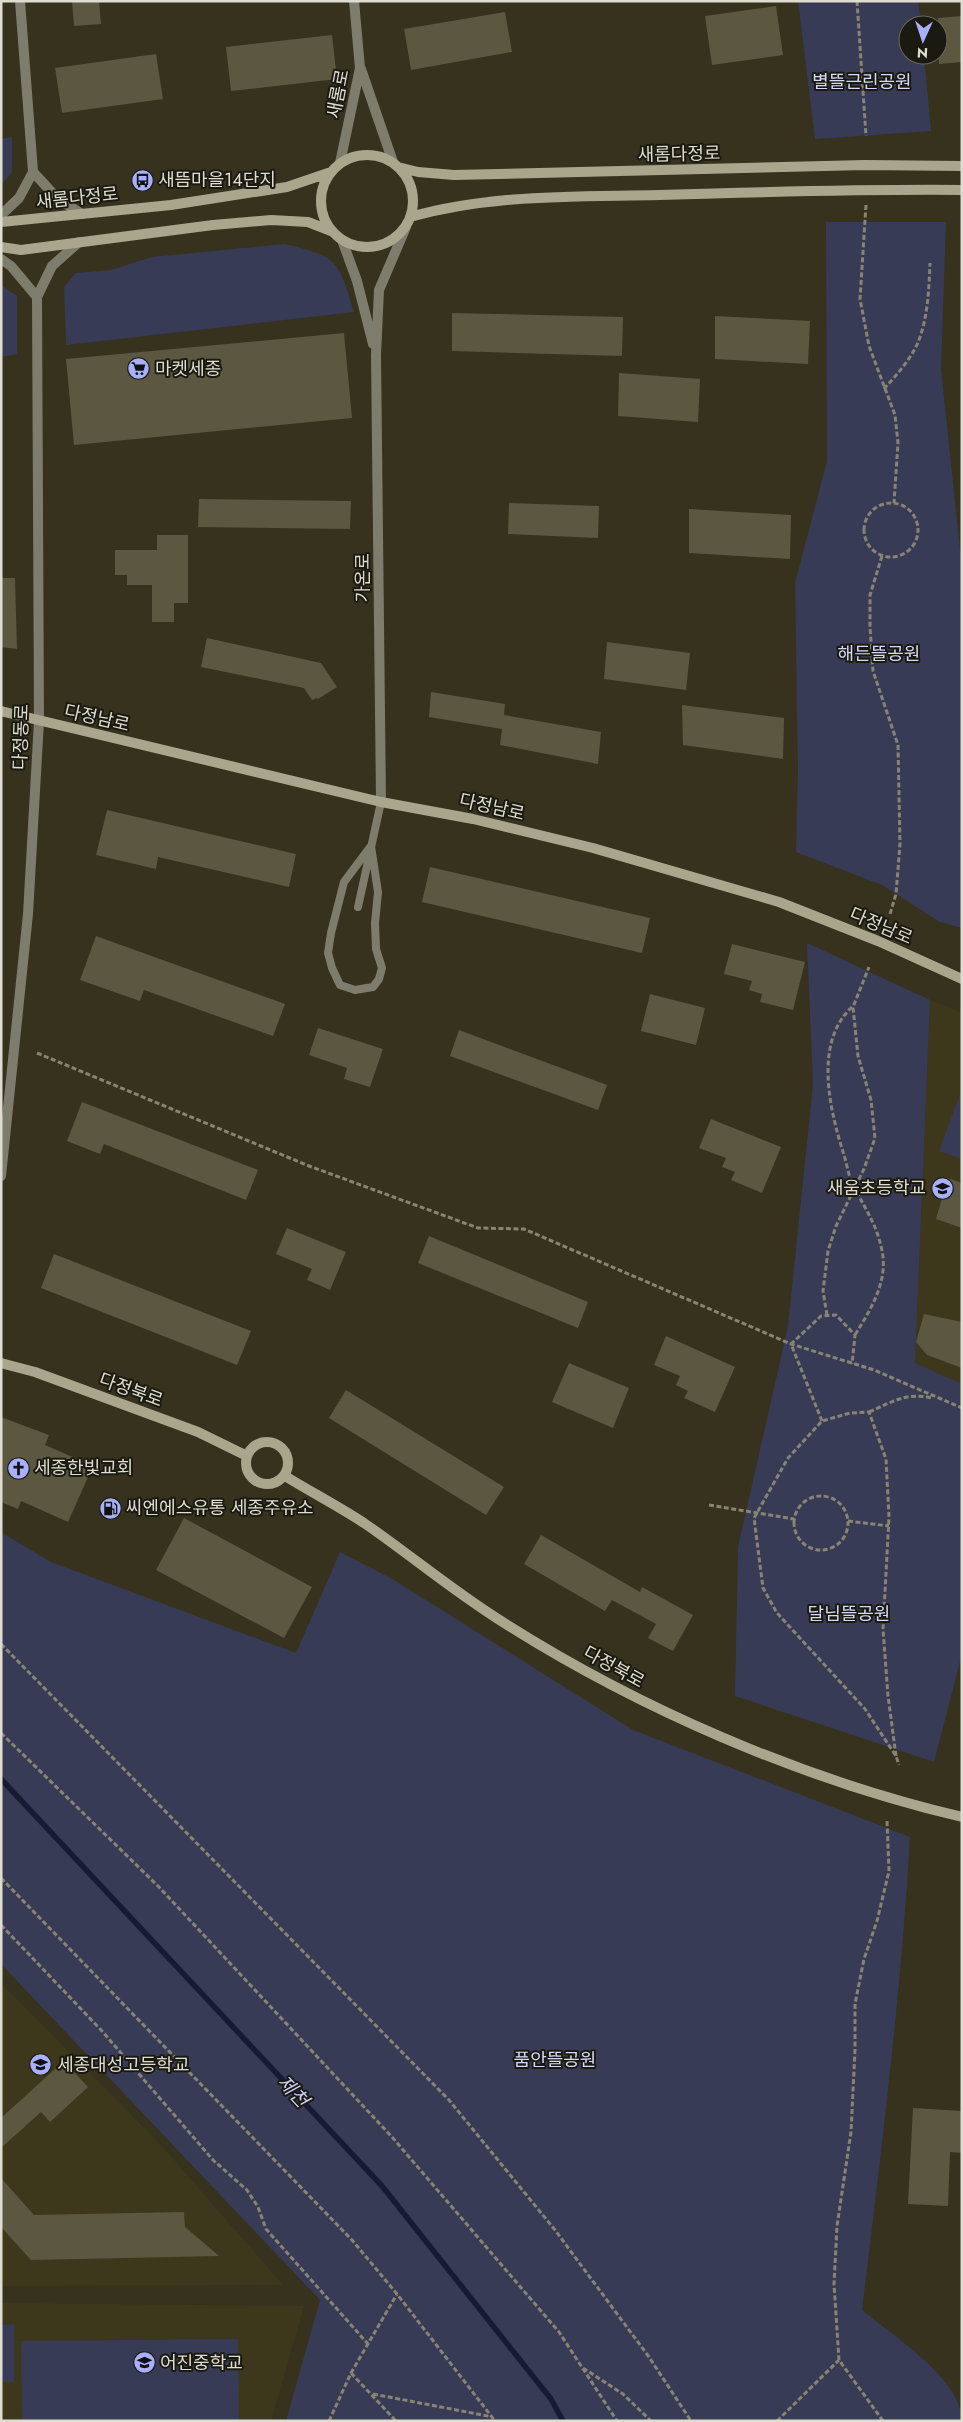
<svg xmlns="http://www.w3.org/2000/svg" width="963" height="2422" font-family="Jost,'Noto Sans KR',sans-serif">
  <style>
    .built { fill: #3d381c }
    .green { fill: #383b55 }
    .lines { fill: none; stroke-linecap: round; stroke-linejoin: round }
    .stream { stroke: #181a34; stroke-width: 5.5 }
    .building { fill: #5b5741 }
    .path { stroke: #878473; stroke-width: 3; stroke-dasharray: 5 2.5; stroke-linecap: butt }
    .lane { stroke: #7e7c6d; stroke-width: 8 }
    .street { stroke: #7e7c6d; stroke-width: 10 }
    .secondary { stroke: #aaa68e; stroke-width: 10 }
    .labels { text-anchor: middle; dominant-baseline: central; stroke-width: 4; stroke-linejoin: round; paint-order: stroke }
    .park-label { font-size: 18px; fill: #d4d9fc; stroke: #1b1a11 }
    .street-label { font-size: 18px; fill: #dfddd1; stroke: #1b1a11 }
    .poi-label { font-size: 18px; fill: #dfddd1; stroke: #1b1a11; text-anchor: start }
    .water-label { font-size: 19px; font-style: italic; fill: #c9cffd; stroke: #1b1a11 }
  </style>
  <rect width="100%" height="100%" fill="#36321d"/>
  <path class="built" d="M930,1000L962,1013V1384L915,1364Z
    M1,1983L162,2146L283,2285L1,2286Z
    M1,2303L304,2306L271,2421H1Z"/>
  <path class="green" d="M798,1H918L921,25H908V55H924L931,131L815,139Z
    M12,137V172L1,185V139Z
    M826,222H946L941,369L962,568V928L940,922L882,885L796,852L798,771L795,583L827,461Z
    M285,244C340,257 338,261 354,312L66,345L64,287L76,273L111,270L152,257Z
    M1,285L17,296V354L1,357Z
    M807,943L930,1000L915,1363L962,1384V1654L934,1762L735,1696L738,1547L788,1326L813,1084Z
    M962,1089V1159L939,1151Z
    M1,1532L51,1562L296,1653L340,1552L394,1580L633,1730L910,1837C901,1996 881,2153 862,2310C892,2335 962,2379 962,2421H286L320,2300L1,1964Z
    M14,2324V2382H1V2325Z
    M238,2339L239,2421H22L21,2341Z"/>
  <g class="lines">
    <path class="stream" d="M1,1779L382,2186L551,2399L563,2421"/>
  </g>
  <path class="building" d="M72,1H99L101,24L74,26Z
    M776,6L783,55L712,65L705,16Z
    M505,12L512,52L411,70L404,29Z
    M962,16V62L939,64L938,18Z
    M332,35L337,79L231,91L226,47Z
    M156,54L163,99L62,113L55,68Z
    M452,313L623,317L622,356L452,351Z
    M715,316L810,321L808,364L715,359Z
    M344,333L352,418L74,445L66,359Z
    M619,373L700,379L698,422L618,416Z
    M199,499L351,501L350,529L198,527Z
    M509,503L599,506L598,538L508,534Z
    M689,509L791,515L790,559L689,553Z
    M157,535H188V603H174V622H152V585H127V575H115V550H157Z
    M1,578H15L17,649L1,647Z
    M207,638L321,663L337,687L318,699L317,698L312,700L304,688L201,667Z
    M607,642L690,653L686,690L604,679Z
    M431,692L505,704L504,715L601,732L598,764L500,745L502,729L429,717Z
    M682,705L784,718L783,759L683,745Z
    M107,810L296,854L289,887L158,857L156,869L96,855Z
    M430,867L650,918L642,953L422,902Z
    M96,936L285,1004L273,1036L144,990L140,1001L80,980Z
    M732,944L805,962L793,1010L760,1002L762,994L749,990L752,981L724,974Z
    M650,994L705,1008L696,1045L641,1031Z
    M318,1028L383,1049L370,1087L344,1079L347,1068L309,1055Z
    M459,1030L607,1085L598,1110L450,1056Z
    M82,1102L258,1170L246,1200L104,1144L100,1154L67,1141Z
    M711,1119L781,1147L762,1193L731,1180L735,1172L722,1167L726,1158L699,1148Z
    M948,1178L962,1183V1228L936,1219Z
    M287,1228L346,1252L330,1290L307,1280L312,1269L276,1254Z
    M429,1236L588,1302L578,1328L418,1263Z
    M54,1254L251,1331L237,1365L41,1288Z
    M924,1314L962,1322V1368L927,1355L916,1342Z
    M666,1336L735,1367L715,1412L684,1398L688,1391L676,1385L680,1376L654,1365Z
    M569,1363L629,1388L613,1428L552,1402Z
    M346,1390L504,1487L486,1515L329,1418Z
    M1,1417L49,1435L45,1445L93,1466L68,1522L21,1501L18,1509L1,1502Z
    M184,1518L312,1587L284,1638L156,1570Z
    M541,1535L640,1592L642,1587L693,1615L673,1651L648,1638L656,1624L612,1600L605,1611L524,1564Z
    M64,2061L88,2087L50,2122L41,2112L1,2148V2118Z
    M913,2108L962,2111V2153L950,2152L948,2206L908,2204Z
    M1,2178L34,2215L184,2212L185,2227L219,2256L31,2260L1,2227Z"/>
  <g class="lines">
    <path class="path" d="M857,1L866,136
      M866,205L860,299L869,346L895,415L898,443L894,503
      M884,389C897,374 914,356 920,337C928,314 929,288 930,263
      M864 530a27 27 0 1 1 54 0a27 27 0 1 1-54 0Z
      M882,556L870,595V627L873,671L898,745L900,844L896,894L890,914
      M852,1007C813,1043 830,1111 844,1155C847,1165 849,1178 854,1187C867,1212 879,1228 883,1257C886,1286 869,1312 855,1335
      M37,1053L309,1166L478,1228L524,1229L791,1344L874,1370L962,1408
      M827,1315L823,1291L828,1251L836,1226L864,1169L875,1138L871,1100L858,1056L853,1007L869,967
      M869,1412C892,1402 906,1392 932,1398
      M822,1421L791,1344L821,1316L836,1315L855,1335L852,1364
      M794 1523a27 27 0 1 1 54 0a27 27 0 1 1-54 0Z
      M709,1505L794,1519
      M848,1521L889,1526
      M1,1644L449,2100L555,2230L649,2357L691,2421
      M1,1733L158,1886L392,2137L559,2332L617,2421
      M896,1756L888,1696L883,1629L889,1517L886,1459L869,1412L850,1413L822,1421L788,1458L754,1518L763,1588L777,1613L865,1709L896,1756L899,1765
      M1,1878L352,2240L397,2294L495,2421
      M1,1925L102,2031L213,2160L247,2190L258,2207L266,2229L368,2344
      M583,2368L623,2394L651,2421
      M351,2373L396,2421
      M373,2394L493,2417
      M329,2421L351,2373L397,2294
      M777,2421L839,2360
      M883,2421L839,2360L834,2284L837,2226L851,2132L855,2050V2004L864,1959L877,1921L889,1871L887,1820"/>
    <path class="lane" d="M371,846L378,892L375,923L376,949L382,968L379,979L373,987L355,990L340,985L332,968L328,953L331,933L344,882Z
      M358,907L381,802"/>
    <path class="street" d="M20,1L33,172
      M361,69L393,162
      M340,163L360,68L354,1
      M33,172L58,199L82,214
      M1,215L19,198L33,172
      M342,240L357,281L373,344
      M1,259L11,266L37,297
      M381,802L376,355L379,290L406,227
      M1,1176L28,914L39,721L37,297L52,266L79,242"/>
    <path class="secondary" d="M321 201a46 46 0 1 1 92 0a46 46 0 1 1-92 0Z
      M398,167L418,172L454,175L865,165L962,166
      M410,217C491,194 575,197 659,195C760,192 861,189 962,190
      M1,222L171,205L287,187L331,172
      M1,247L21,250L213,225L271,220L308,222L331,231
      M1,711L381,802L473,819L593,848L779,902L878,941L962,979
      M1,1363L35,1372L198,1432L247,1456
      M246 1463a21 21 0 1 1 42 0a21 21 0 1 1-42 0Z
      M285,1476C311,1492 338,1506 364,1523C409,1554 452,1590 498,1619C637,1708 801,1779 962,1817"/>
  </g>
  <defs>
    <symbol id="bus-disc" viewBox="-11 -11 22 22"><circle r="9.5" fill="#a8b0fc" stroke="#1b1a11"/><path d="M-5-6H5V4H4V6H2V4H-2V6H-4V4H-5ZM-3.5-4V0h7V-4ZM-3.5 1.2v1.5H-2V1.2ZM2 1.2v1.5H3.5V1.2Z" fill="#111"/></symbol>
    <symbol id="supermarket-disc" viewBox="-11 -11 22 22"><circle r="9.5" fill="#a8b0fc" stroke="#1b1a11"/><path d="M-6-5.5h2.5l.6 2H6L4.5 2H-2.5L-4.4-4H-6ZM-1.5 3.2a1.3 1.3 0 1 0 .1 0ZM3 3.2a1.3 1.3 0 1 0 .1 0Z" fill="#111"/></symbol>
    <symbol id="school-disc" viewBox="-11 -11 22 22"><circle r="9.5" fill="#a8b0fc" stroke="#1b1a11"/><path d="M0-5L7-2L0 1L-7-2ZM-4 1L0 2.5L4 1V4Q0 6-4 4Z" fill="#111"/></symbol>
    <symbol id="church-disc" viewBox="-11 -11 22 22"><circle r="9.5" fill="#a8b0fc" stroke="#1b1a11"/><path d="M-1.2-6h2.4v3.5h3.3v2.4h-3.3V6h-2.4V-.1h-3.3v-2.4h3.3Z" fill="#111"/></symbol>
    <symbol id="fuel-disc" viewBox="-11 -11 22 22"><circle r="9.5" fill="#a8b0fc" stroke="#1b1a11"/><path d="M-5.5-6h7V0h2V4h1.3V-2.5L3-4.5l.8-.8L6-3V5H2.5V1h-1V6h-7ZM-4.2-4.7v3.2H.2V-4.7Z" fill="#111"/></symbol>
  </defs>
  <g fill-rule="evenodd">
    <use href="#bus-disc" x="130" y="168" width="25" height="25"/>
    <use href="#supermarket-disc" x="126" y="356" width="25" height="25"/>
    <use href="#school-disc" x="930" y="1176" width="25" height="25"/>
    <use href="#church-disc" x="6" y="1456" width="25" height="25"/>
    <use href="#fuel-disc" x="98" y="1496" width="25" height="25"/>
    <use href="#school-disc" x="28" y="2052" width="25" height="25"/>
    <use href="#school-disc" x="132" y="2350" width="25" height="25"/>
  </g>
  <g class="labels">
    <g class="park-label">
      <text x="862" y="82">별뜰근린공원</text>
      <text x="879" y="654">해든뜰공원</text>
      <text x="849" y="1614">달님뜰공원</text>
      <text x="555" y="2060">품안뜰공원</text>
    </g>
    <g class="street-label">
      <text transform="translate(338 94) rotate(-79)">새롬로</text>
      <text transform="translate(679 154) rotate(-1)">새롬다정로</text>
      <text transform="translate(77 198) rotate(-6)">새롬다정로</text>
      <text transform="translate(363 578) rotate(-90)">가온로</text>
      <text transform="translate(97 718) rotate(13)">다정남로</text>
      <text transform="translate(21 737) rotate(-88)">다정동로</text>
      <text transform="translate(492 807) rotate(13)">다정남로</text>
      <text transform="translate(881 926) rotate(23)">다정남로</text>
      <text transform="translate(131 1390) rotate(20)">다정북로</text>
      <text transform="translate(614 1667) rotate(29)">다정북로</text>
    </g>
    <g class="poi-label">
      <text x="158" y="180">새뜸마을14단지</text>
      <text x="155" y="369">마켓세종</text>
      <text x="926" y="1188" text-anchor="end">새움초등학교</text>
      <text x="34" y="1468">세종한빛교회</text>
      <text x="126" y="1508">씨엔에스유통 세종주유소</text>
      <text x="57" y="2065">세종대성고등학교</text>
      <text x="160" y="2363">어진중학교</text>
    </g>
    <g class="water-label">
      <text transform="translate(293 2091) rotate(47)">제천</text>
    </g>
  </g>
  <rect width="963" height="2422" fill="none" stroke="#dfddd1" stroke-width="5"/>
  <g transform="translate(923 40) rotate(183)"><circle r="24" fill="#1b1a11" stroke="#69685e"/>
  <path d="M0-4L9 19L0 12L-9 19Z" fill="#a8b0fc"/>
  <text y="-8" font-size="14" font-weight="bold" text-anchor="middle" fill="#dfddd1">N</text>
  </g>
</svg>
